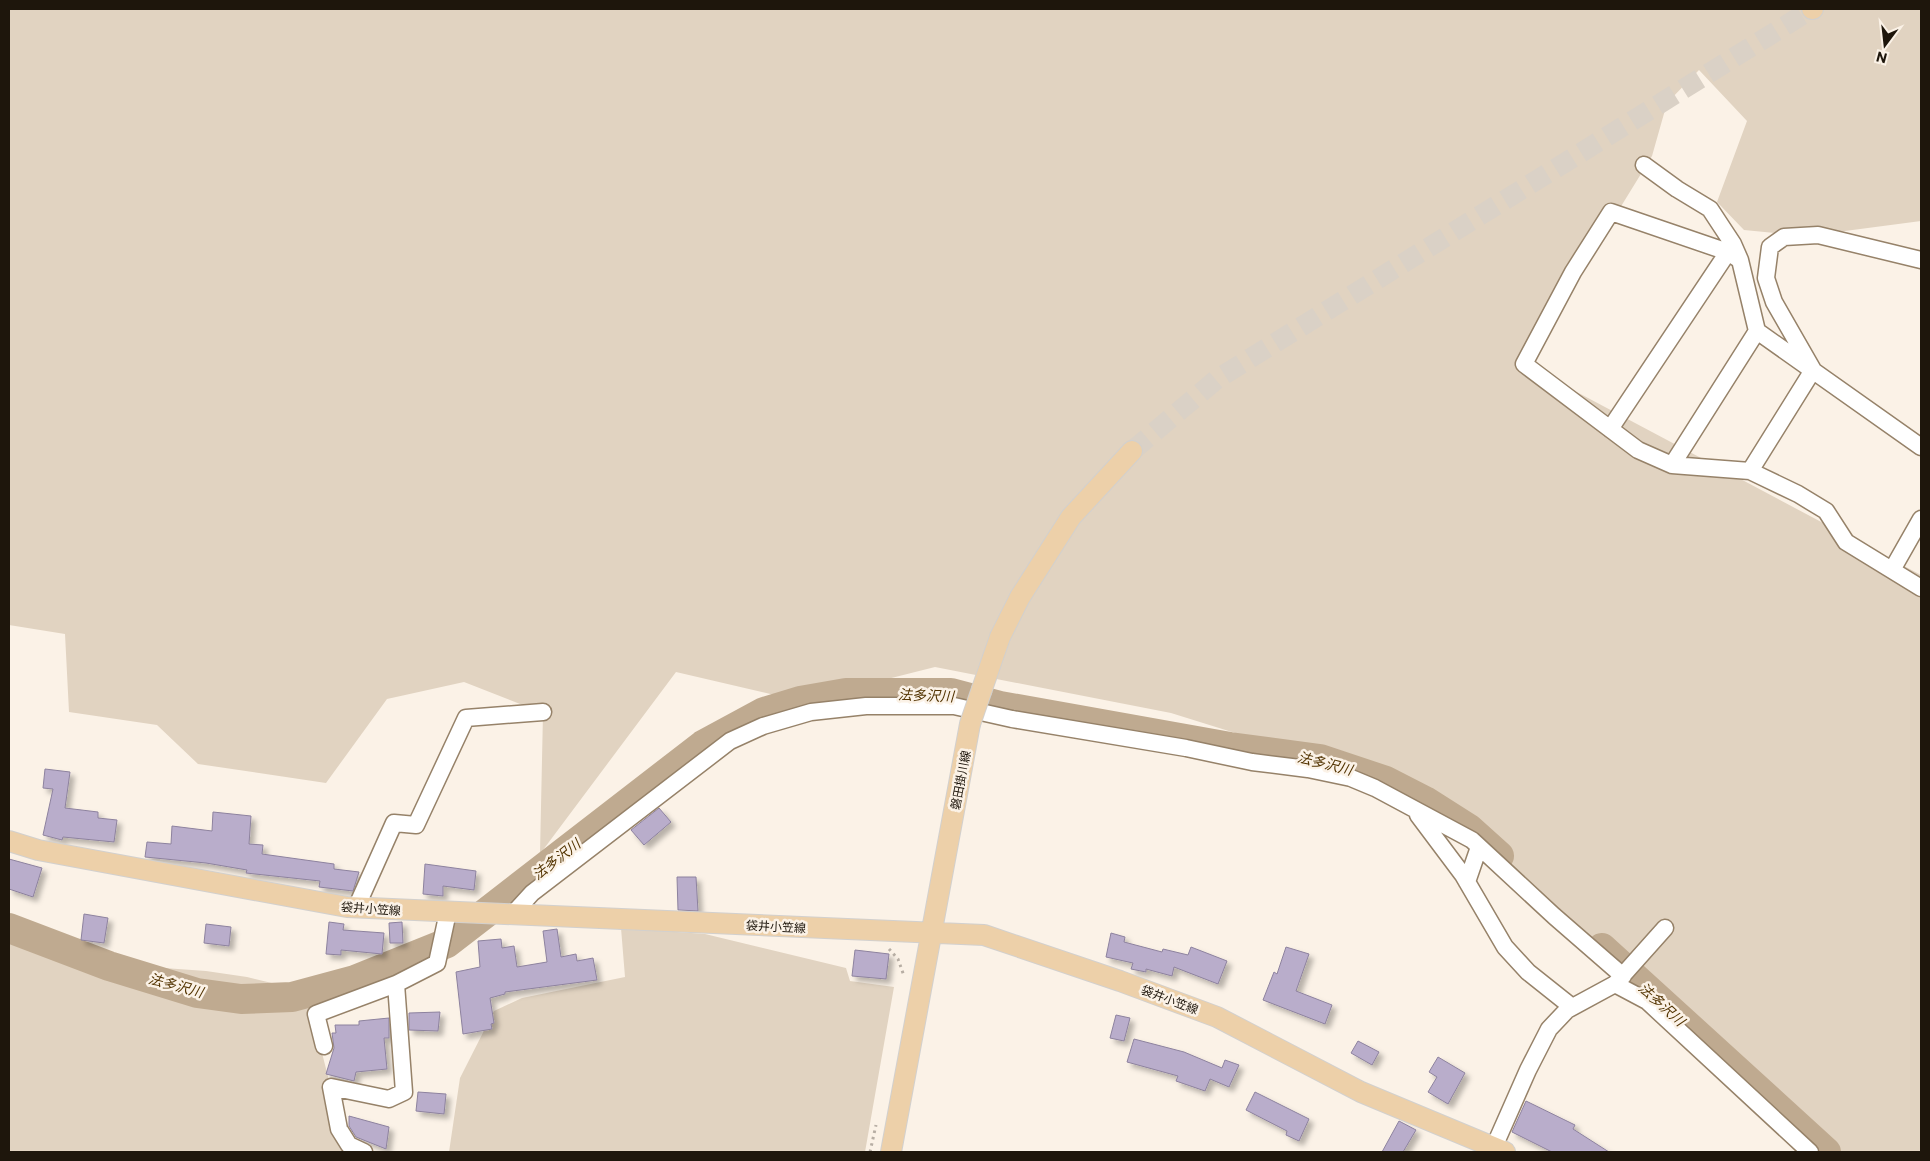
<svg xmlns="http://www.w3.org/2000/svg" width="1930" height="1161" font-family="Commissioner,'Noto Sans JP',sans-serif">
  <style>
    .green { fill: #e1d3c1 }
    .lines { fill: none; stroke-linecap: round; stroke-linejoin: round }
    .river { stroke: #bfaa90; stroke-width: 30 }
    .building { fill: #b9adcb; stroke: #8d829e; filter: url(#shadow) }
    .major-tunnel { stroke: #dad1c6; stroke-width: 20; stroke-dasharray: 20 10; stroke-linecap: butt }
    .minor-casing { stroke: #968269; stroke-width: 19 }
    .major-casing { stroke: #d2d0ce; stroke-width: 22 }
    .path { stroke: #b7aea4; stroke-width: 3; stroke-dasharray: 2.5 4; stroke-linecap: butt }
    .minor { stroke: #fff; stroke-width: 16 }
    .major { stroke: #edd0a9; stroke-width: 20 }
    .major-bridge-casing { stroke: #d2d0ce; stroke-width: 22; stroke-linecap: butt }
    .major-bridge { stroke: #edd0a9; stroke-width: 20 }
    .labels { text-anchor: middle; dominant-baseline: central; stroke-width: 5; stroke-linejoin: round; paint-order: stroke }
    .street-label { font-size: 12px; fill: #1e160c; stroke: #fbf2e7 }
    .water-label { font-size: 14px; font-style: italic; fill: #533402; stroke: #fbf2e7 }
  </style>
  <defs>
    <filter id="shadow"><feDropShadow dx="4.5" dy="4.5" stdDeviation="2.5" flood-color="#0004"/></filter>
  </defs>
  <rect width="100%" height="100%" fill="#fbf2e7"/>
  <path class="green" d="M9,9H1921V221L1807,236L1744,230L1717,202L1747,121L1699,70L1667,103L1652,156L1524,364L1921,575V1152H1840L1711,1047L1472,840L1335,764L1171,713L935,667L800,701L676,672L540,854L543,713L464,682L387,699L326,783L198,764L157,725L69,712L65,634L9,625Z
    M621,928L705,934L846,968L850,981L894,987L865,1152H449L460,1078L494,1011L522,998L625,977Z
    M9,938L101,971L164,968L206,971L247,977L301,990L310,1006L346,1147L350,1152H9Z"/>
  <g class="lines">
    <path class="river" d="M9,928L109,966L197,993L241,999L292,997L355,980L447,943L703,745L764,712L800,701L846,693H951L1000,706L1230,747L1320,759L1386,781L1425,801L1469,829L1499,856
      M1602,948L1826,1152"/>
  </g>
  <path class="building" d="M45,769L70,772L65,808L98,812V818L117,820L114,842L63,837L62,840L43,835L53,789L43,788Z
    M659,808L671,822L644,845L631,830Z
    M213,812L251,816L249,844L263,845L262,854L334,864V869L359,872L353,891L319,887L320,881L246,873L247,870L206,863L145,857L147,842L171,844L172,826L212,831Z
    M9,859L42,868L33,897L9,889Z
    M425,864L476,871L474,890L443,886V896L423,894Z
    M677,877H696L698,911L678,910Z
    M84,914L108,918L104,943L81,940Z
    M329,922L344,924L343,930L384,933L382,954L341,950V955L326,954Z
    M402,922L403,943H390L389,923Z
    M206,924L231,927L229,946L204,943Z
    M557,929L561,957L576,954L577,961L593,958L597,980L505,992V994L490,998L494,1023L491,1024L492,1029L463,1034L456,972L480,967L478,941L501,939L502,948L514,946L517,967L547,962L543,931Z
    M1111,933L1125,937L1124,942L1162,952L1163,949L1188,955L1191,947L1227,961L1218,984L1174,967L1172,976L1146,969V972L1131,969L1133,963L1106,957Z
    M1286,947L1309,954L1296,991L1332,1005L1325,1024L1263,1000L1274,972L1277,974Z
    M855,950L889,954L886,979L852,976Z
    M440,1012L438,1031L409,1030V1013Z
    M1116,1015L1130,1018L1124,1041L1110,1038Z
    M389,1018V1038H384L387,1069L356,1072L354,1081L326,1074L334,1048L332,1033H336L335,1025H359V1021Z
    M1134,1039L1184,1052L1222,1068L1225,1060L1239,1065L1229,1087L1210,1079L1205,1091L1176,1081L1178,1076L1127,1062Z
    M1358,1041L1379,1052L1372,1065L1351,1053Z
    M1438,1057L1465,1073L1448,1104L1428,1092L1437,1077L1429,1072Z
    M418,1092L446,1094L444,1114L416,1111Z
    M1255,1092L1309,1119L1299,1141L1286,1135L1287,1131L1246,1110Z
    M1526,1101L1575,1125L1573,1129L1609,1152H1552L1512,1132Z
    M349,1116L389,1127L386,1149L356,1137L349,1126Z
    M1399,1121L1416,1130L1403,1152H1382Z"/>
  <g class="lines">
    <path class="major-tunnel" d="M1132,451L1217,379L1812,9"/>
    <defs>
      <path id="minor" d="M1644,165L1677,189L1710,209L1733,244L1740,260L1757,331L1921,447
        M1740,260L1728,252L1611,212L1573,272L1524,364L1638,450L1672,465L1750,471L1798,494L1826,511L1846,542L1921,588
        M1610,429L1728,252
        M1672,465L1757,331
        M1750,471L1813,370L1774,302L1766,278L1770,247L1784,237L1818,235L1921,260
        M1892,570L1921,519
        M1418,815L1463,875L1505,947L1528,972L1572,1007
        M1467,882L1479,847
        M356,908L394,823L416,825L466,718L543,712
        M513,914L532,893L730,741L763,726L811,712L866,706H954L1012,719L1186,748L1252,762L1308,769L1351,778L1375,788L1472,840L1554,916L1623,976
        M1615,984L1647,1001L1810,1152
        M324,1046L316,1014L396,984L437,963L448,912
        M1494,1147L1528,1070L1549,1029L1567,1010L1615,984L1665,928
        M364,1152L349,1145L339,1129L331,1087L389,1099L404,1092L396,984"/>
      <path id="major" d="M1812,9H1813
        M982,689L1000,637L1020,597L1071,517L1132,451
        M9,841L38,850L347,907L984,935L1120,981L1217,1017L1361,1092L1505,1152
        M891,1152L970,724"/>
    </defs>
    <use href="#minor" class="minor-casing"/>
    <use href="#major" class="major-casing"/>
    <path class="path" d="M889,949L898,959L904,976
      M870,1152L876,1125"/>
    <use href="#minor" class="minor"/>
    <use href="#major" class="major"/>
    <defs>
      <path id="major-bridge" d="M970,724L982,689"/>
    </defs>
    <use href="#major-bridge" class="major-bridge-casing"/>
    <use href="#major-bridge" class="major-bridge"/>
  </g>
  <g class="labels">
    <g class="street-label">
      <text transform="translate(960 780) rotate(-79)">磐田掛川線</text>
      <text transform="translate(371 908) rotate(4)">袋井小笠線</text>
      <text transform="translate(776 926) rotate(3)">袋井小笠線</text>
      <text transform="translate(1170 999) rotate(21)">袋井小笠線</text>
    </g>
    <g class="water-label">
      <text transform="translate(926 695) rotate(2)">法多沢川</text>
      <text transform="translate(1325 763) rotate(14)">法多沢川</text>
      <text transform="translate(556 859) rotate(-38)">法多沢川</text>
      <text transform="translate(176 985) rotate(15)">法多沢川</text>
      <text transform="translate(1662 1004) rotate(42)">法多沢川</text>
    </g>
  </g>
  <rect width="1930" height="1161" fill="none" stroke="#1e160c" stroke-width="20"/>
  <g transform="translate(1885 45) rotate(195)" stroke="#fbf2e7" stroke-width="4" paint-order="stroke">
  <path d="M0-4L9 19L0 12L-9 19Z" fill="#1e160c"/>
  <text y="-8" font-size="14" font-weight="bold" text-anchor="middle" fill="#1e160c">N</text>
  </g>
</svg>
